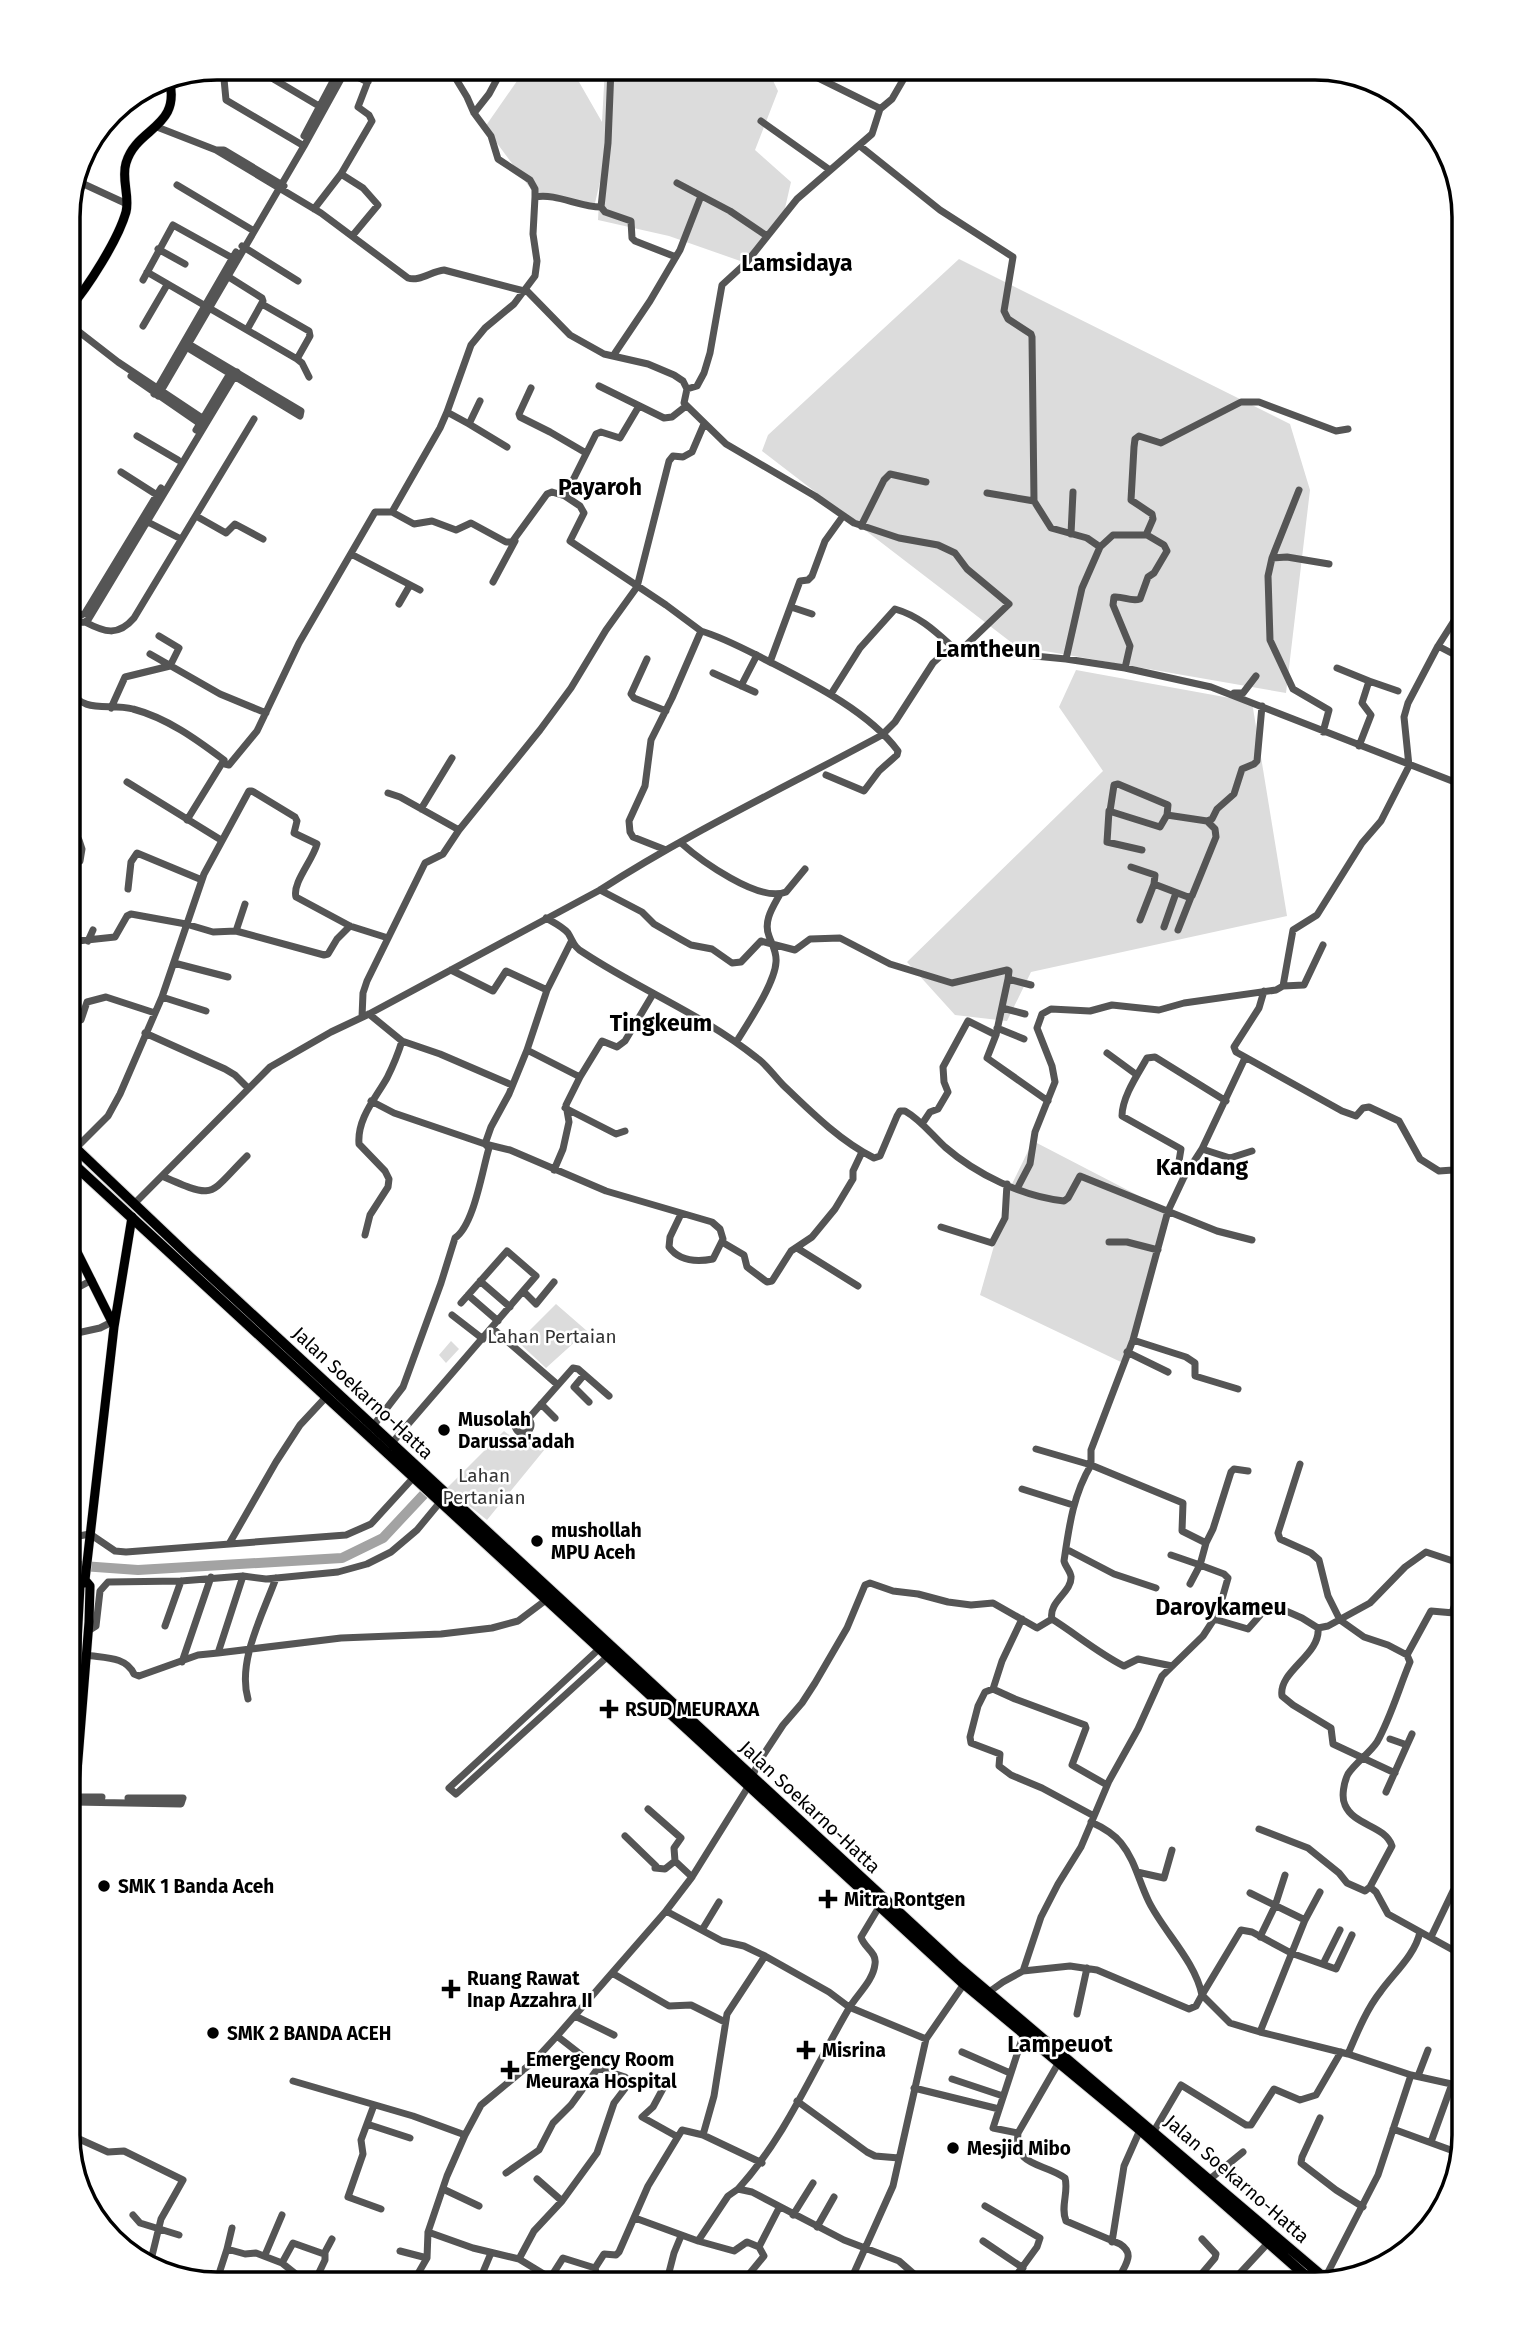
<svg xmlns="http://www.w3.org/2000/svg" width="1533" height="2352" font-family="'Fira Sans',sans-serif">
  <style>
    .green { fill: #dcdcdc }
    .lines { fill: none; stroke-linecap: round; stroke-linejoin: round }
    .river { stroke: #a3a3a3; stroke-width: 10 }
    .major-casing { stroke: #dbdbdb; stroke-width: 10 }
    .highway-casing { stroke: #dbdbdb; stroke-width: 12 }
    .minor { stroke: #555; stroke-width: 7 }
    .major { stroke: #000; stroke-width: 9 }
    .highway { stroke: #000; stroke-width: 10 }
    .poi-dot { fill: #000; stroke: #fff; stroke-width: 2.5 }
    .labels { text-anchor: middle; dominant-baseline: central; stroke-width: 5; stroke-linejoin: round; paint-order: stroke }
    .park-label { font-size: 19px; fill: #333; stroke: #fff }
    .street-label { font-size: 19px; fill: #000; stroke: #fff }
    .poi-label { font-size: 19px; font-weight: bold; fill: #000; stroke: #fff; text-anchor: start }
    .quarter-label { font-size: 23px; font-weight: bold; fill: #000; stroke: #fff }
    .rim { fill: none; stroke: #000; stroke-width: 3.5 }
  </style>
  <rect width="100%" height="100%" fill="#fff"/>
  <path class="green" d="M526,68H571L602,122L605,68H767L778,91L755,150L791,182L783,217L746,263L669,236L598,220L600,182L595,203L536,196L485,127Z
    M959,259L1290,424L1310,490L1286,693L1016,646L762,451L768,435Z
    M1076,670L1252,702L1287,916L1031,972L1007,1021L955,1015L907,962L1103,771L1059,707Z
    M1033,1141L1168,1211L1123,1363L980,1295L1011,1186Z
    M556,1304L587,1331L546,1368L518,1342Z
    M451,1341L459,1349L446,1363L439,1355Z
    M504,1431C529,1451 531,1434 554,1438L487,1520L447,1488Z"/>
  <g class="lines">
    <path class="river" d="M68,1565L138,1570L342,1558L383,1538L427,1491"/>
    <defs>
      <path id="major" d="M69,309C88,287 118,240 126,212C130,196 121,179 126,163C137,126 182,129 169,78
        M68,1234L114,1326
        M68,1717L76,1663L80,1586L85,1580L114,1327L132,1217
        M68,1838L75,1797L89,1622L90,1586L85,1580"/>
      <path id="highway" d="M68,1141L190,1257L955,1964L1328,2281
        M68,1159L964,1984L1140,2130L1315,2284"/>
    </defs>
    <use href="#major" class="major-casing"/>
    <use href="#highway" class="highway-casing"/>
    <path class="minor" d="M255,68L324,109
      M611,68L608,143L601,207L605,212L631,221L632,238L635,241L676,257
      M450,69L467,97L474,113L491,136L498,159L530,180L535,189V197
      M207,70L220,73L223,68
      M343,70L368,82
      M219,73L224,79L226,100L304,146
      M880,109L892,99L910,68
      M474,113L489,94L503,68
      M761,121L830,170
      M157,127L216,150H224L284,186
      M304,136L340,68
      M860,146L940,210L1013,257L1004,311L1008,319L1031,334L1032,337L1034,501
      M216,150L321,213L408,278C419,282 432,271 444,270L528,292L570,335L604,354L648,364L674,375L683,381L687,389L684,403L726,444L815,496L854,523L899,538L938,545L955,553L967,569L1009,604L962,649
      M341,174L363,188L378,205L353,235
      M75,180L127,204
      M677,183L730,211L767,236
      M177,185L254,231
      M314,209L341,174L372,121L369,115L358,107L373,68
      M242,246L298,281
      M158,249L185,264
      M147,272L297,359L302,363L309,377
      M224,274L262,298L263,301L248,328
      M143,280L173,225L236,260
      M262,304L309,331L310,336L297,359
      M69,324L118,362L205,420
      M143,326L167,285
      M183,345L300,416L301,411L187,343
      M613,356L650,301L680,250L701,196
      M131,376L202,425
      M599,386L664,418L672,417L686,406L685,404
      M531,388L519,414L520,417L550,432L586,453
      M687,389L697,386L704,373L710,353L722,285L746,263L797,199L872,134L880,109L879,108L798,68
      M154,394L236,252
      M158,396L304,146L347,68
      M480,401L469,424L447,412L471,345L485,328L514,304L535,276L537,261L533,234L535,197C556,193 579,207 601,207
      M469,424L507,447
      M196,430L232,370
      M137,436L178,460
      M121,472L157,495
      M987,493L1034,501L1051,528L1087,538L1100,547
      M565,496L580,506L584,513L570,541L666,605L701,631
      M392,512L440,428L447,412
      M196,516L226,533L235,524L263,539
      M144,520L181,539
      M861,526L884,480L890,474L926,482
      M1071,534L1073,492
      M351,554L420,590
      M1272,558L1299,490
      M493,582L515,541
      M399,604L410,585
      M791,607L812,614
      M68,616H79L85,613L161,488
      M85,622C104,632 118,637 134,618L254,419
      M68,623L85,622L88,620L237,372
      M1438,646L1465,660
      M150,654L220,694L266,713
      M647,659L631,694L634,698L666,711
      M1066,659L1082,588L1100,547L1113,535H1146L1153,519L1152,514L1131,500L1134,447L1135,439L1139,436L1161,443L1241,402H1259L1336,431L1348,429
      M770,662L800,581L808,580L812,576L825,541L843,516
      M1125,668L1130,646L1113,605L1114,597C1123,596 1131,602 1140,599L1148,577L1154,573L1167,551L1164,545L1147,535
      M1337,668L1369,681L1362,703L1371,715L1359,746
      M713,673L755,692
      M1369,681L1398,691
      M741,686L757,655
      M68,687C83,716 109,702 133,709C167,718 196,739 224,760L225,764L229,765L257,731L299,643L375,512H392L414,524L432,521L456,530L471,523L506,542H512L547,494L552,492L565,496L596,434L601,432L620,438L639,406
      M1234,693H1243L1256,676
      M831,694L860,648L895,609C920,616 937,633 956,650
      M111,708L125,677L170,666L179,648L159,636
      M1323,732L1329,710L1293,689L1270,640L1268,576L1272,558L1287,557L1329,564
      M127,782L221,840
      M388,793L400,797L459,830
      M421,809L452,758
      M1110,811L1114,785L1118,784L1168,805L1167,815
      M187,820L224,760
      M68,837L79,840L82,849L80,861
      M681,843C700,860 759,903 786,892L805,869
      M666,850L633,837L630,832L629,821L645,786L651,740L672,698L701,631C725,638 748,651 770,662C813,684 869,712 898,751L897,755L879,771L864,791L826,775
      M1142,850L1107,842L1109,811L1160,827L1167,815L1207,821
      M1131,867L1155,875L1154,884
      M128,889L131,862L137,853L202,880
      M600,890L642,912L654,924L682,940L691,945L712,949L732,963L741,962L761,941L795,950L810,939L840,938L890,964L952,983L1007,970L1009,971L1008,979
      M546,918C553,922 563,927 568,933C573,941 574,948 584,953C640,990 704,1015 757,1058C767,1065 774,1076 783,1085C810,1111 840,1141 874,1158L880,1156L897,1116L900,1111H905C921,1120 932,1135 945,1147C976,1174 1023,1197 1064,1201L1068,1198L1080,1176L1217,1231L1252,1240
      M1140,920L1154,884L1188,897L1192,896L1216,837L1215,829L1207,821L1212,819L1217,809L1234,794L1242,769L1254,764L1257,761L1262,706
      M1164,927L1176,893
      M1178,930L1191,897
      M236,931L245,904
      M88,941L93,930
      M68,942L115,937L127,916L131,914L186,924L213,932L236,931L324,955L328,954L337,939L350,926
      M174,963L228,977
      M451,970L493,991L506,971L547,990
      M1031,985L1008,979L996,1035L987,1058L1048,1101
      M1283,986L1304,985L1323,945
      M1264,991L1259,1008L1234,1047L1236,1052L1342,1111L1356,1116L1363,1108L1369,1107L1399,1121L1420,1159L1439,1171L1453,1170L1465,1157
      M162,997L206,1011
      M1002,1008L1025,1014
      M369,1014L402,1041L440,1054L512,1085
      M362,1017L363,993L367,981L425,863L443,854L459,830L540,730L571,688L606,630L637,587L669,461L673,456L683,457L692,452L704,424
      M68,1024L81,1020L87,1002L106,997L155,1013
      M997,1028L1024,1039
      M145,1033L225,1069L235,1075L248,1088
      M737,1041C748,1023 775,983 776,962C777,952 772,945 769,936C763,921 773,907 780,894
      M527,1050L580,1077
      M1107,1053L1137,1075
      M371,1101L394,1113L485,1144L510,1150L606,1191L712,1222L720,1229L723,1239L713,1259C697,1262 679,1261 669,1247L670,1237L681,1214
      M565,1108L616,1134L625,1131
      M922,1124L930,1112L938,1109L948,1092L944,1082L943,1067L968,1021L996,1035
      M76,1148L108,1116L120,1094L162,997L204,874L249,791H252L295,817L297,821L294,833L317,844C313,860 292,883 296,897L350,926L388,938
      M1202,1149L1230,1158L1252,1151
      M554,1170L563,1149L569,1122L566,1105L580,1077L602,1041L617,1047L625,1041L653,994
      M162,1176C217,1200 207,1196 247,1156
      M1184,1177L1178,1167L1181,1149L1122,1116C1122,1097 1138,1074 1147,1058L1155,1057L1226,1101
      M1017,1189L1030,1164L1035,1132L1055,1082L1052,1066L1037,1028L1042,1014L1051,1009L1090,1011L1112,1005L1159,1010L1184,1003L1276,990L1283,986L1293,930L1317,915L1362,843L1381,821L1409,766L1404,717L1408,703L1438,646L1457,616L1465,610
      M135,1203L270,1067L331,1032L369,1014L600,890C690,832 788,786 882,735L895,722L933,663L944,653L962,649L1066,659L1125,668L1211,687L1465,786
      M941,1227L992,1243L1005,1218L1007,1184
      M365,1235L370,1215L388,1187L389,1179L385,1171L359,1144C357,1119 375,1099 387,1078C393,1066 398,1054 402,1041
      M722,1242L744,1255L747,1267L767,1282L772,1281L791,1251L812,1237L835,1209L853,1179V1171L862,1152
      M1109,1242H1127L1158,1250
      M797,1248L858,1286
      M480,1281L510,1307
      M68,1282L79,1287L92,1280
      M523,1291L536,1304L554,1282
      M468,1295L498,1321
      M452,1315L483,1339
      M492,1328L558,1385
      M68,1335L100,1328L112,1322
      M1133,1340L1186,1357L1195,1363V1376L1238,1389
      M1127,1352L1168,1372
      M584,1375L574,1387L589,1402
      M541,1404L555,1418
      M515 1425a8 8 0 1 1 16 0a8 8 0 1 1-16 0Z
      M528,1419L573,1368L578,1369L609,1396
      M373,1426L403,1387L441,1283L455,1238C474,1225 482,1171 489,1148L485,1144L491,1127L509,1094L527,1050L547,990L571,942
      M391,1444L536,1276L507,1251L461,1303
      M1300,1464L1278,1533L1280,1539L1311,1553L1319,1560L1328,1596L1340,1620L1364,1637L1388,1645L1407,1655
      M1022,1489L1073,1505
      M68,1541L73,1537L90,1534L115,1551L126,1552L346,1535L371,1524L414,1477
      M1206,1543L1213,1529L1231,1472L1234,1469L1248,1471
      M229,1544L276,1462L300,1425L327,1396
      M1066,1549L1114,1574L1156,1588
      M1171,1555L1200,1565L1190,1584
      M1454,1613L1431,1611L1407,1655L1410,1662C1399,1688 1391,1717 1377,1742C1369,1754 1356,1762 1348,1774C1344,1782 1341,1797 1345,1805C1354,1826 1385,1825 1392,1846L1370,1887L1376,1892L1388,1914L1453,1950L1465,1962
      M1465,1617L1453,1610L1465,1576
      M1022,1619L1002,1661L993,1689L1015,1699L1085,1725L1086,1728L1072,1765L1107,1785
      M1052,1619C1076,1634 1098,1653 1124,1666L1138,1659L1172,1666
      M1214,1619L1248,1629L1270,1604L1302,1618L1318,1628C1321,1655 1278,1671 1282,1696L1293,1705L1331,1728L1333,1744L1395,1773
      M165,1626L181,1581
      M1318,1628L1328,1626L1370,1603L1405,1567L1426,1552L1465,1565
      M88,1631L96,1626L100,1591L108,1582L181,1581L243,1576L266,1579L338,1572L367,1564L391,1552L417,1530L441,1501
      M599,1649L449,1788L456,1794L607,1657
      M218,1653L243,1576
      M86,1655C104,1658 126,1656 134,1674L139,1676L198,1655L218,1653L341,1638L441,1634L492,1628L518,1621L546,1600
      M182,1662L211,1577
      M993,1689L985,1692L978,1706L970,1737L971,1743L1000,1754L999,1766L1011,1775L1042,1788L1094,1816
      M248,1699C237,1661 263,1614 276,1578
      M1390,1739L1407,1745L1412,1734
      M752,1776L762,1757L783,1725L802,1703L815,1683L847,1628L865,1585L870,1583L893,1591L918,1594L948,1602L971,1605L993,1603L1037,1628L1052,1619C1048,1602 1072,1592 1071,1577C1071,1572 1065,1566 1064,1561C1069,1527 1073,1495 1091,1465L1036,1449
      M1386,1792L1407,1745
      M75,1797H102
      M128,1798H183
      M74,1802L181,1804L183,1798
      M648,1809L681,1838L674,1848L675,1861L665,1869L655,1868
      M1259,1829L1308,1848L1339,1873L1347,1883L1365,1891L1370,1887
      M625,1836L656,1866
      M675,1861L692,1877
      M1137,1872L1164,1878L1172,1850
      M1250,1893L1305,1920L1260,2032L1348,2054L1411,2075L1465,2087
      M666,1911L722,1941L744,1946L765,1956L829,1992L849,2007L926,2039
      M1305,1920L1320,1892
      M702,1930L719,1902
      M1260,1937L1275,1906L1285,1875
      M1431,1937L1453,1891
      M1323,1964L1340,1930
      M1023,1971L1070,1966L1097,1970L1189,2009L1196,2006L1202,1995C1195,1961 1164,1932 1149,1902C1139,1882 1135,1860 1121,1843C1113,1833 1102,1827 1091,1822
      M612,1973L669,2006L691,2005L725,2022
      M989,1992L1003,1982L1023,1971L1041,1917L1058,1884L1081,1847L1109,1781L1138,1729L1162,1676L1203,1636L1218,1613L1228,1578L1224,1574L1200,1565L1206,1543L1182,1531L1183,1503L1091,1465V1450L1133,1340L1168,1211L1184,1177L1202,1149L1245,1058
      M1077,2014L1087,1968
      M575,2016L614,2035
      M1260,2032L1230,2023L1202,1995L1241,1930L1252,1932L1291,1953L1336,1969L1352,1935
      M1024,2033L993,2128L1018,2133L1059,2062
      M962,2052L1010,2073
      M1348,2054C1357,2033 1366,2010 1381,1991C1394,1973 1415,1955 1420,1932
      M1418,2076L1428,2050
      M952,2079L1003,2096
      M293,2081L413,2116L465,2135
      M666,2083L653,2107L642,2117L676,2136
      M914,2088L999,2109
      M797,2101L867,2152L875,2156L899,2158
      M374,2105L361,2140L363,2154L348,2197L381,2209
      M1320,2118L1302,2157L1301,2163L1336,2190L1363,2207
      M367,2124L410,2138
      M1393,2129L1459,2153
      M1154,2131L1181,2085L1246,2125H1251L1274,2089L1300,2100L1316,2095L1341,2052
      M1018,2133C1014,2168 1043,2162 1065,2178C1069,2192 1060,2207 1066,2221L1120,2244C1134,2253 1127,2262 1121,2274L1126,2284
      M68,2134L108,2152L124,2151L183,2180L161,2219L150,2264
      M703,2135L714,2096L727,2014L765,1956
      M1431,2142L1452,2084
      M506,2173L539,2150L553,2123L571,2105L598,2068
      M537,2179L562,2201
      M1210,2179L1243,2152
      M443,2189L479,2206
      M738,2189C785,2138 813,2070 848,2010C856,1995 873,1982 875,1964C877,1952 864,1948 861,1937L879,1907
      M985,2206L1040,2238L1037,2247L1010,2284
      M133,2215L140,2223L179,2235
      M793,2215L813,2183
      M635,2218L698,2241L728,2196L738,2189L752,2192L844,2240L899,2261L915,2275L932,2284
      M817,2227L834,2197
      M428,2232L473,2248L519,2259L547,2276L549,2284
      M698,2241L734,2251L747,2242L759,2247L764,2256L741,2284
      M983,2241L1023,2268
      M1112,2242L1124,2166L1140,2130
      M759,2247L779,2208
      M227,2249L232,2228
      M400,2251L427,2258
      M265,2255L282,2215
      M519,2259L534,2231L562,2201L597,2153L614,2103L630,2082L625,2077L598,2068L557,2036
      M282,2263L297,2275L295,2283
      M595,2268L604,2254L616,2255L619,2252L648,2186L682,2130L703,2135L762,2163
      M595,2268L597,2276L607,2284
      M1325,2278L1378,2175L1411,2075
      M549,2280L563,2258L595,2268
      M216,2283L227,2249L245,2254L256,2253L282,2263L293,2243L324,2254L332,2239
      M314,2283L325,2260V2253
      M412,2284L427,2258L428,2232L447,2176L465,2135L481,2105L534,2061L557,2036L666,1911L692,1877L748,1787
      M478,2284L491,2253
      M666,2284L674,2253L681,2236
      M849,2284L893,2186L926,2039L964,1984
      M1193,2284L1215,2258L1216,2254L1202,2239
      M1230,2284L1268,2243"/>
    <use href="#major" class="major"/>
    <use href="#highway" class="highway"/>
  </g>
  <g class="poi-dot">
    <circle cx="444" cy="1430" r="7"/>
    <circle cx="537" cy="1541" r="7"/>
    <path d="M605.5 1698.5h7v7h7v7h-7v7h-7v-7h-7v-7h7z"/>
    <circle cx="104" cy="1886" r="7"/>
    <path d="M824.5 1888.5h7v7h7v7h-7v7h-7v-7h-7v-7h7z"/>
    <path d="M447.5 1978.5h7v7h7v7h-7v7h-7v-7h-7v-7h7z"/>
    <circle cx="213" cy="2033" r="7"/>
    <path d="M802.5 2039.5h7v7h7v7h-7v7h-7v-7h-7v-7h7z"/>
    <path d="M506.5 2059.5h7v7h7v7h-7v7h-7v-7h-7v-7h7z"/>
    <circle cx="953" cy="2148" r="7"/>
  </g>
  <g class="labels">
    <g class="park-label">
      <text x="552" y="1336">Lahan Pertaian</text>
      <text x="484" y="1475">Lahan<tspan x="484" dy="22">Pertanian</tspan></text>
    </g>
    <g class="street-label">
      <text transform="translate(363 1393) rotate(43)">Jalan Soekarno-Hatta</text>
      <text transform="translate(810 1807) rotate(43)">Jalan Soekarno-Hatta</text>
      <text transform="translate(1237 2179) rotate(41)">Jalan Soekarno-Hatta</text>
    </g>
    <g class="poi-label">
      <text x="458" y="1419">Musolah<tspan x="458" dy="22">Darussa'adah</tspan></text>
      <text x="551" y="1530">mushollah<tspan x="551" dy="22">MPU Aceh</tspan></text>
      <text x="625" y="1709">RSUD MEURAXA</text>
      <text x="118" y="1886">SMK 1 Banda Aceh</text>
      <text x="844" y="1899">Mitra Rontgen</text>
      <text x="467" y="1978">Ruang Rawat<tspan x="467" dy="22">Inap Azzahra II</tspan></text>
      <text x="227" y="2033">SMK 2 BANDA ACEH</text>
      <text x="822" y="2050">Misrina</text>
      <text x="526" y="2059">Emergency Room<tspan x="526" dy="22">Meuraxa Hospital</tspan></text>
      <text x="967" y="2148">Mesjid Mibo</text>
    </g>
    <g class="quarter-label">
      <text x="797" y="263">Lamsidaya</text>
      <text x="600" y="487">Payaroh</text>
      <text x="988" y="649">Lamtheun</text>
      <text x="661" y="1023">Tingkeum</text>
      <text x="1202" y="1167">Kandang</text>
      <text x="1221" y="1607">Daroykameu</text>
      <text x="1060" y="2044">Lampeuot</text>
    </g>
  </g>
  <path d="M0 0H1533V2352H0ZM217 80H1315A137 137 0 0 1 1452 217V2135A137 137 0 0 1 1315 2272H217A137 137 0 0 1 80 2135V217A137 137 0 0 1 217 80Z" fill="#fff" fill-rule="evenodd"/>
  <path class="rim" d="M217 80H1315A137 137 0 0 1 1452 217V2135A137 137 0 0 1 1315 2272H217A137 137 0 0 1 80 2135V217A137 137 0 0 1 217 80Z"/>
</svg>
